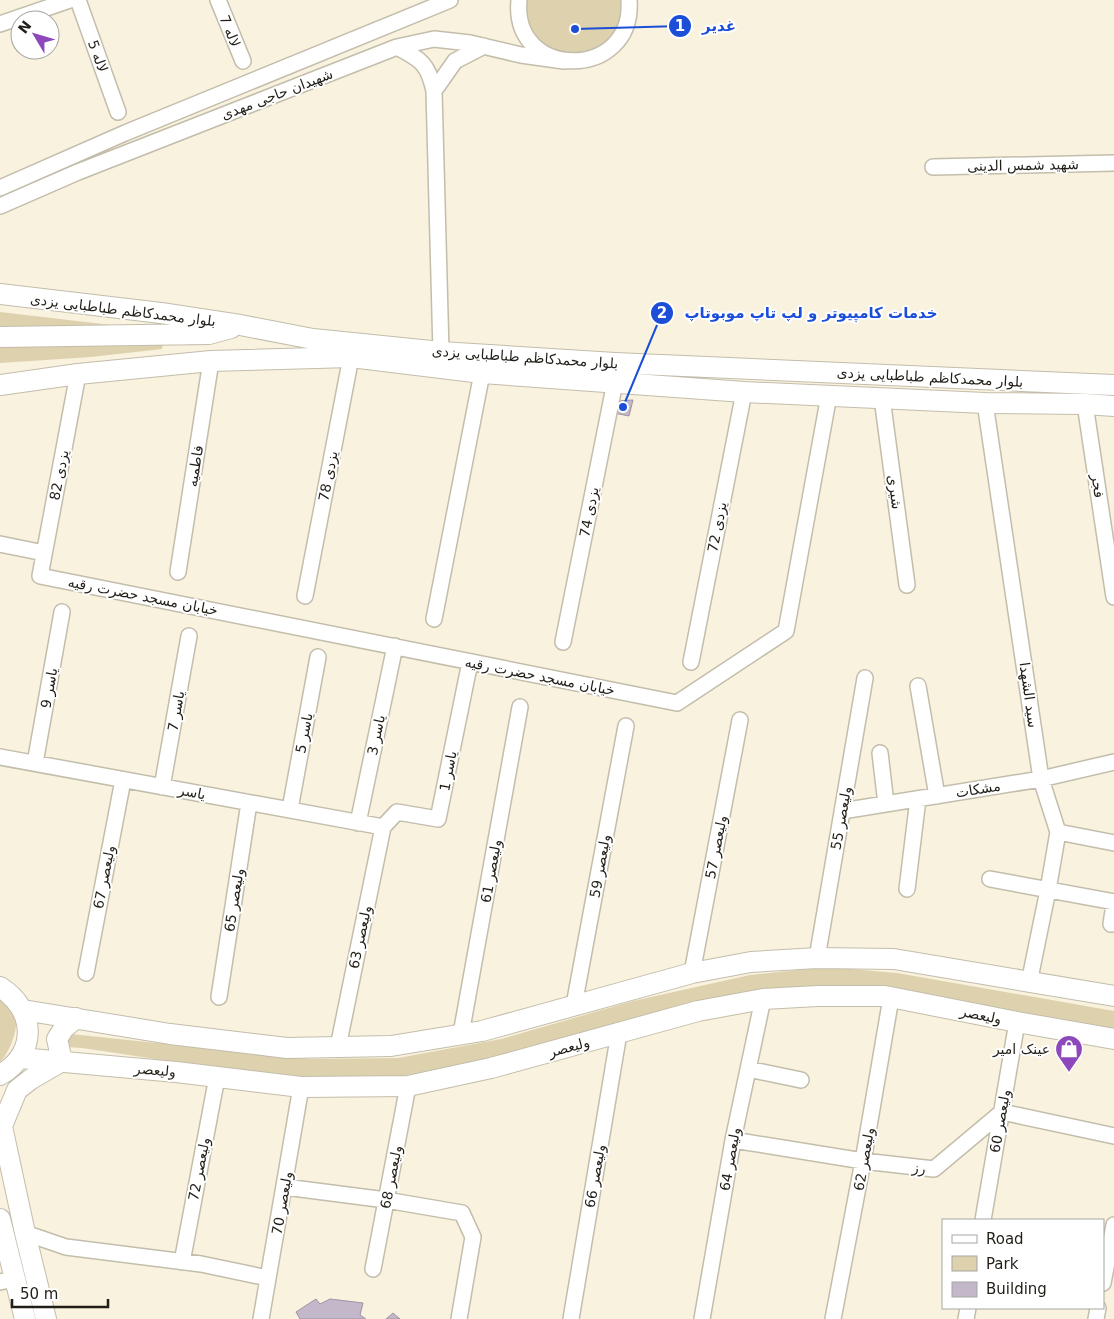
<svg xmlns="http://www.w3.org/2000/svg" width="1114" height="1319" font-family="'DejaVu Sans',Vazirmatn,sans-serif">
  <style>
    .green { fill: #ded2ae }
    .building { fill: #c2b8ca; stroke: #9d94a5 }
    .lines { fill: none; stroke-linecap: round; stroke-linejoin: round }
    .minor-casing { stroke: #c3bdab; stroke-width: 18 }
    .major-casing { stroke: #c3bdab; stroke-width: 22 }
    .minor { stroke: #fff; stroke-width: 15 }
    .major { stroke: #fff; stroke-width: 20 }
    .labels { text-anchor: middle; dominant-baseline: central; stroke-width: 4; stroke-linejoin: round; paint-order: stroke }
    .street-label { font-size: 14px; fill: #211e17; stroke: #fff }
    .poi-label { font-size: 14px; fill: #211e17; stroke: #fff; text-anchor: end }
    .leader { fill: none; stroke: #1d4ed8; stroke-width: 2 }
    .callout-dot { fill: #1d4ed8; stroke: #fff; stroke-width: 2 }
    .mark-label { font-size: 15px; text-anchor: middle; font-weight: bold; fill: #fff }
    .callout-label { font-size: 15px; text-anchor: middle; font-weight: bold; fill: #1d4ed8; stroke: #fff; stroke-width: 4; stroke-linejoin: round; paint-order: stroke }
  </style>
  <rect width="100%" height="100%" fill="#f8f2de"/>
  <path class="green" d="M524,0H625L621,23L605,46L584,56L553,52L535,39L523,12Z
    M0,312L145,329L165,334L162,349L91,357L0,363Z
    M828,967L897,973L1114,1011V1030L854,987L477,1064L397,1077L301,1078L235,1071L82,1048L66,1047L65,1041L71,1034L309,1059L398,1058L501,1039L633,1001L750,975Z
    M0,999C7,1004 14,1013 16,1022C17,1033 8,1055 0,1062Z"/>
  <path class="building" d="M633,400L629,416L614,413L617,401Z
    M316,1299L320,1304L330,1299L363,1303L360,1315L366,1319H300L296,1312Z
    M393,1313L400,1319H386Z"/>
  <g class="lines">
    <defs>
      <path id="minor" d="M78,0L118,112
        M218,0L243,61
        M519,0C511,81 635,81 629,0
        M0,24L70,0
        M397,47C421,60 428,63 434,91L441,352
        M434,91L455,61L484,46
        M933,167L1114,163
        M0,188L125,133L450,0
        M0,206L78,172L397,47L434,39L470,43L521,55L564,61
        M78,374L40,576L677,703L786,631L829,395
        M882,398L907,585
        M985,403L1041,779L1058,832L1048,890L1029,983
        M1085,404L1114,597
        M0,544L44,553
        M178,572L211,361
        M305,596L351,357
        M434,619L482,373
        M563,642L615,382
        M691,662L744,392
        M918,686L937,796
        M880,753L886,804
        M0,757L383,827
        M35,763L62,612
        M162,787L189,636
        M290,809L318,657
        M842,811L1041,779L1114,762
        M358,823L395,646
        M1058,832L1114,843
        M990,879L1114,902
        M907,889L918,799
        M1111,924L1114,905
        M817,958L865,678
        M86,973L123,780
        M692,973L740,720
        M219,997L249,803
        M574,1005L626,726
        M461,1034L520,707
        M338,1047L383,827L397,812L438,819L470,662
        M748,1069L801,1080
        M733,1140L863,1161L934,1169L1002,1112L1114,1136
        M285,1187L386,1200L462,1213L473,1237L459,1319
        M983,1220L1017,1022
        M25,1233L66,1247L201,1264L268,1278
        M182,1262L217,1077
        M373,1269L408,1086
        M0,1282L15,1279
        M1103,1283L1114,1225
        M261,1319L301,1087
        M571,1319L619,1033
        M702,1319L733,1140L763,999
        M833,1319L863,1161L891,998
        M966,1319L968,1308
        M1096,1319L1098,1308"/>
      <path id="major" d="M0,294L161,313L240,325L313,339L441,352L615,363L1114,385
        M0,337L209,334L231,328
        M0,385L78,374L211,361L351,357L482,373L744,392L985,403L1085,404L1114,406
        M0,987C36,1010 38,1053 0,1075
        M23,1010L170,1034L287,1048L391,1046L482,1031L692,973L751,962L817,958L894,959L1114,996
        M20,1058L176,1072L301,1087L408,1086L491,1068L698,1011L763,999L818,996H885L1017,1022L1114,1039
        M0,1117L25,1233L46,1319
        M2,1126L17,1090L31,1079L62,1061L57,1039L64,1028L76,1018
        M0,1219L25,1319"/>
    </defs>
    <use href="#minor" class="minor-casing"/>
    <use href="#major" class="major-casing"/>
    <use href="#minor" class="minor"/>
    <use href="#major" class="major"/>
  </g>
  <defs>
    <symbol id="shop-pin" viewBox="-11 -11 22 30"><path d="M0 17L-7.5 6A9.5 9.5 0 1 1 7.5 6Z" fill="#8d48bc" stroke="#fff"/><path d="M-5-2.5h2.3a2.7 3.5 0 0 1 5.4 0H5L5.5 6h-11ZM-1.5-2.5h3a1.5 2.3 0 0 0-3 0Z" fill="#fff"/></symbol>
  </defs>
  <g fill-rule="evenodd">
    <use href="#shop-pin" x="1053" y="1033" width="32" height="43"/>
  </g>
  <g class="labels">
    <g class="street-label">
      <text transform="translate(230 31) rotate(68)">لاله 7</text>
      <text transform="translate(98 56) rotate(70)">لاله 5</text>
      <text transform="translate(277 94) rotate(-21)">شهیدان حاجی مهدی</text>
      <text transform="translate(1023 165) rotate(-1)">شهید شمس الدینی</text>
      <text transform="translate(123 310) rotate(7)">بلوار محمدکاظم طباطبایی یزدی</text>
      <text transform="translate(525 357) rotate(4)">بلوار محمدکاظم طباطبایی یزدی</text>
      <text transform="translate(930 377) rotate(3)">بلوار محمدکاظم طباطبایی یزدی</text>
      <text transform="translate(195 466) rotate(-81)">فاطمیه</text>
      <text transform="translate(59 475) rotate(-79)">یزدی 82</text>
      <text transform="translate(328 476) rotate(-79)">یزدی 78</text>
      <text transform="translate(1098 486) rotate(82)">فجر</text>
      <text transform="translate(895 492) rotate(82)">شیری</text>
      <text transform="translate(589 512) rotate(-79)">یزدی 74</text>
      <text transform="translate(717 527) rotate(-79)">یزدی 72</text>
      <text transform="translate(143 596) rotate(11)">خیابان مسجد حضرت رقیه</text>
      <text transform="translate(540 676) rotate(11)">خیابان مسجد حضرت رقیه</text>
      <text transform="translate(49 688) rotate(-80)">یاسر 9</text>
      <text transform="translate(1029 695) rotate(82)">سید الشهدا</text>
      <text transform="translate(176 711) rotate(-80)">یاسر 7</text>
      <text transform="translate(304 733) rotate(-79)">یاسر 5</text>
      <text transform="translate(376 735) rotate(-78)">یاسر 3</text>
      <text transform="translate(448 771) rotate(-79)">یاسر 1</text>
      <text transform="translate(978 789) rotate(-9)">مشکات</text>
      <text transform="translate(192 792) rotate(11)">یاسر</text>
      <text transform="translate(841 818) rotate(-80)">ولیعصر 55</text>
      <text transform="translate(716 847) rotate(-79)">ولیعصر 57</text>
      <text transform="translate(600 866) rotate(-80)">ولیعصر 59</text>
      <text transform="translate(491 871) rotate(-80)">ولیعصر 61</text>
      <text transform="translate(104 877) rotate(-79)">ولیعصر 67</text>
      <text transform="translate(234 900) rotate(-81)">ولیعصر 65</text>
      <text transform="translate(360 937) rotate(-78)">ولیعصر 63</text>
      <text transform="translate(981 1015) rotate(12)">ولیعصر</text>
      <text transform="translate(569 1047) rotate(-15)">ولیعصر</text>
      <text transform="translate(155 1070) rotate(5)">ولیعصر</text>
      <text transform="translate(1000 1121) rotate(-80)">ولیعصر 60</text>
      <text transform="translate(730 1159) rotate(-80)">ولیعصر 64</text>
      <text transform="translate(864 1159) rotate(-80)">ولیعصر 62</text>
      <text transform="translate(919 1168) rotate(6)">رز</text>
      <text transform="translate(199 1169) rotate(-79)">ولیعصر 72</text>
      <text transform="translate(595 1176) rotate(-80)">ولیعصر 66</text>
      <text transform="translate(391 1177) rotate(-79)">ولیعصر 68</text>
      <text transform="translate(282 1203) rotate(-80)">ولیعصر 70</text>
    </g>
    <g class="poi-label">
      <text x="1050" y="1049">عینک امیر</text>
    </g>
  </g>
  <path class="leader" d="M575 29L680 26M623 407L662 313"/>
  <g class="callout-dot">
    <circle cx="575" cy="29" r="5"/>
    <circle cx="623" cy="407" r="5"/>
    <circle cx="680" cy="26" r="12"/>
    <circle cx="662" cy="313" r="12"/>
  </g>
  <g class="mark-label">
    <text x="680" y="31">1</text>
    <text x="662" y="318">2</text>
  </g>
  <g class="callout-label">
    <text x="719" y="31">غدیر</text>
    <text x="811" y="318">خدمات کامپیوتر و لپ تاپ موبوتاپ</text>
  </g>
  <rect x="942" y="1219" width="162" height="90" fill="#ffffff" stroke="#a6a5a2"/>
  <rect x="952" y="1235" width="25" height="8" fill="#ffffff" stroke="#a6a5a2"/>
  <text x="986" y="1244" font-size="15" fill="#211e17">Road</text>
  <rect x="952" y="1256" width="25" height="15" fill="#ded2ae" stroke="#a6a5a2"/>
  <text x="986" y="1269" font-size="15" fill="#211e17">Park</text>
  <rect x="952" y="1282" width="25" height="15" fill="#c2b8ca" stroke="#a6a5a2"/>
  <text x="986" y="1294" font-size="15" fill="#211e17">Building</text>
  <g transform="translate(35 35) rotate(308)"><circle r="24" fill="#ffffff" stroke="#a6a5a2"/>
  <path d="M0-4L9 19L0 12L-9 19Z" fill="#8d48bc"/>
  <text y="-8" font-size="14" font-weight="bold" text-anchor="middle" fill="#211e17">N</text>
  </g>
  <path d="M12 1299v8h96v-8" fill="none" stroke="#211e17" stroke-width="2.5"/>
  <text x="20" y="1299" font-size="15" fill="#211e17" stroke="#ffffff" stroke-width="4" paint-order="stroke">50 m</text>
</svg>
